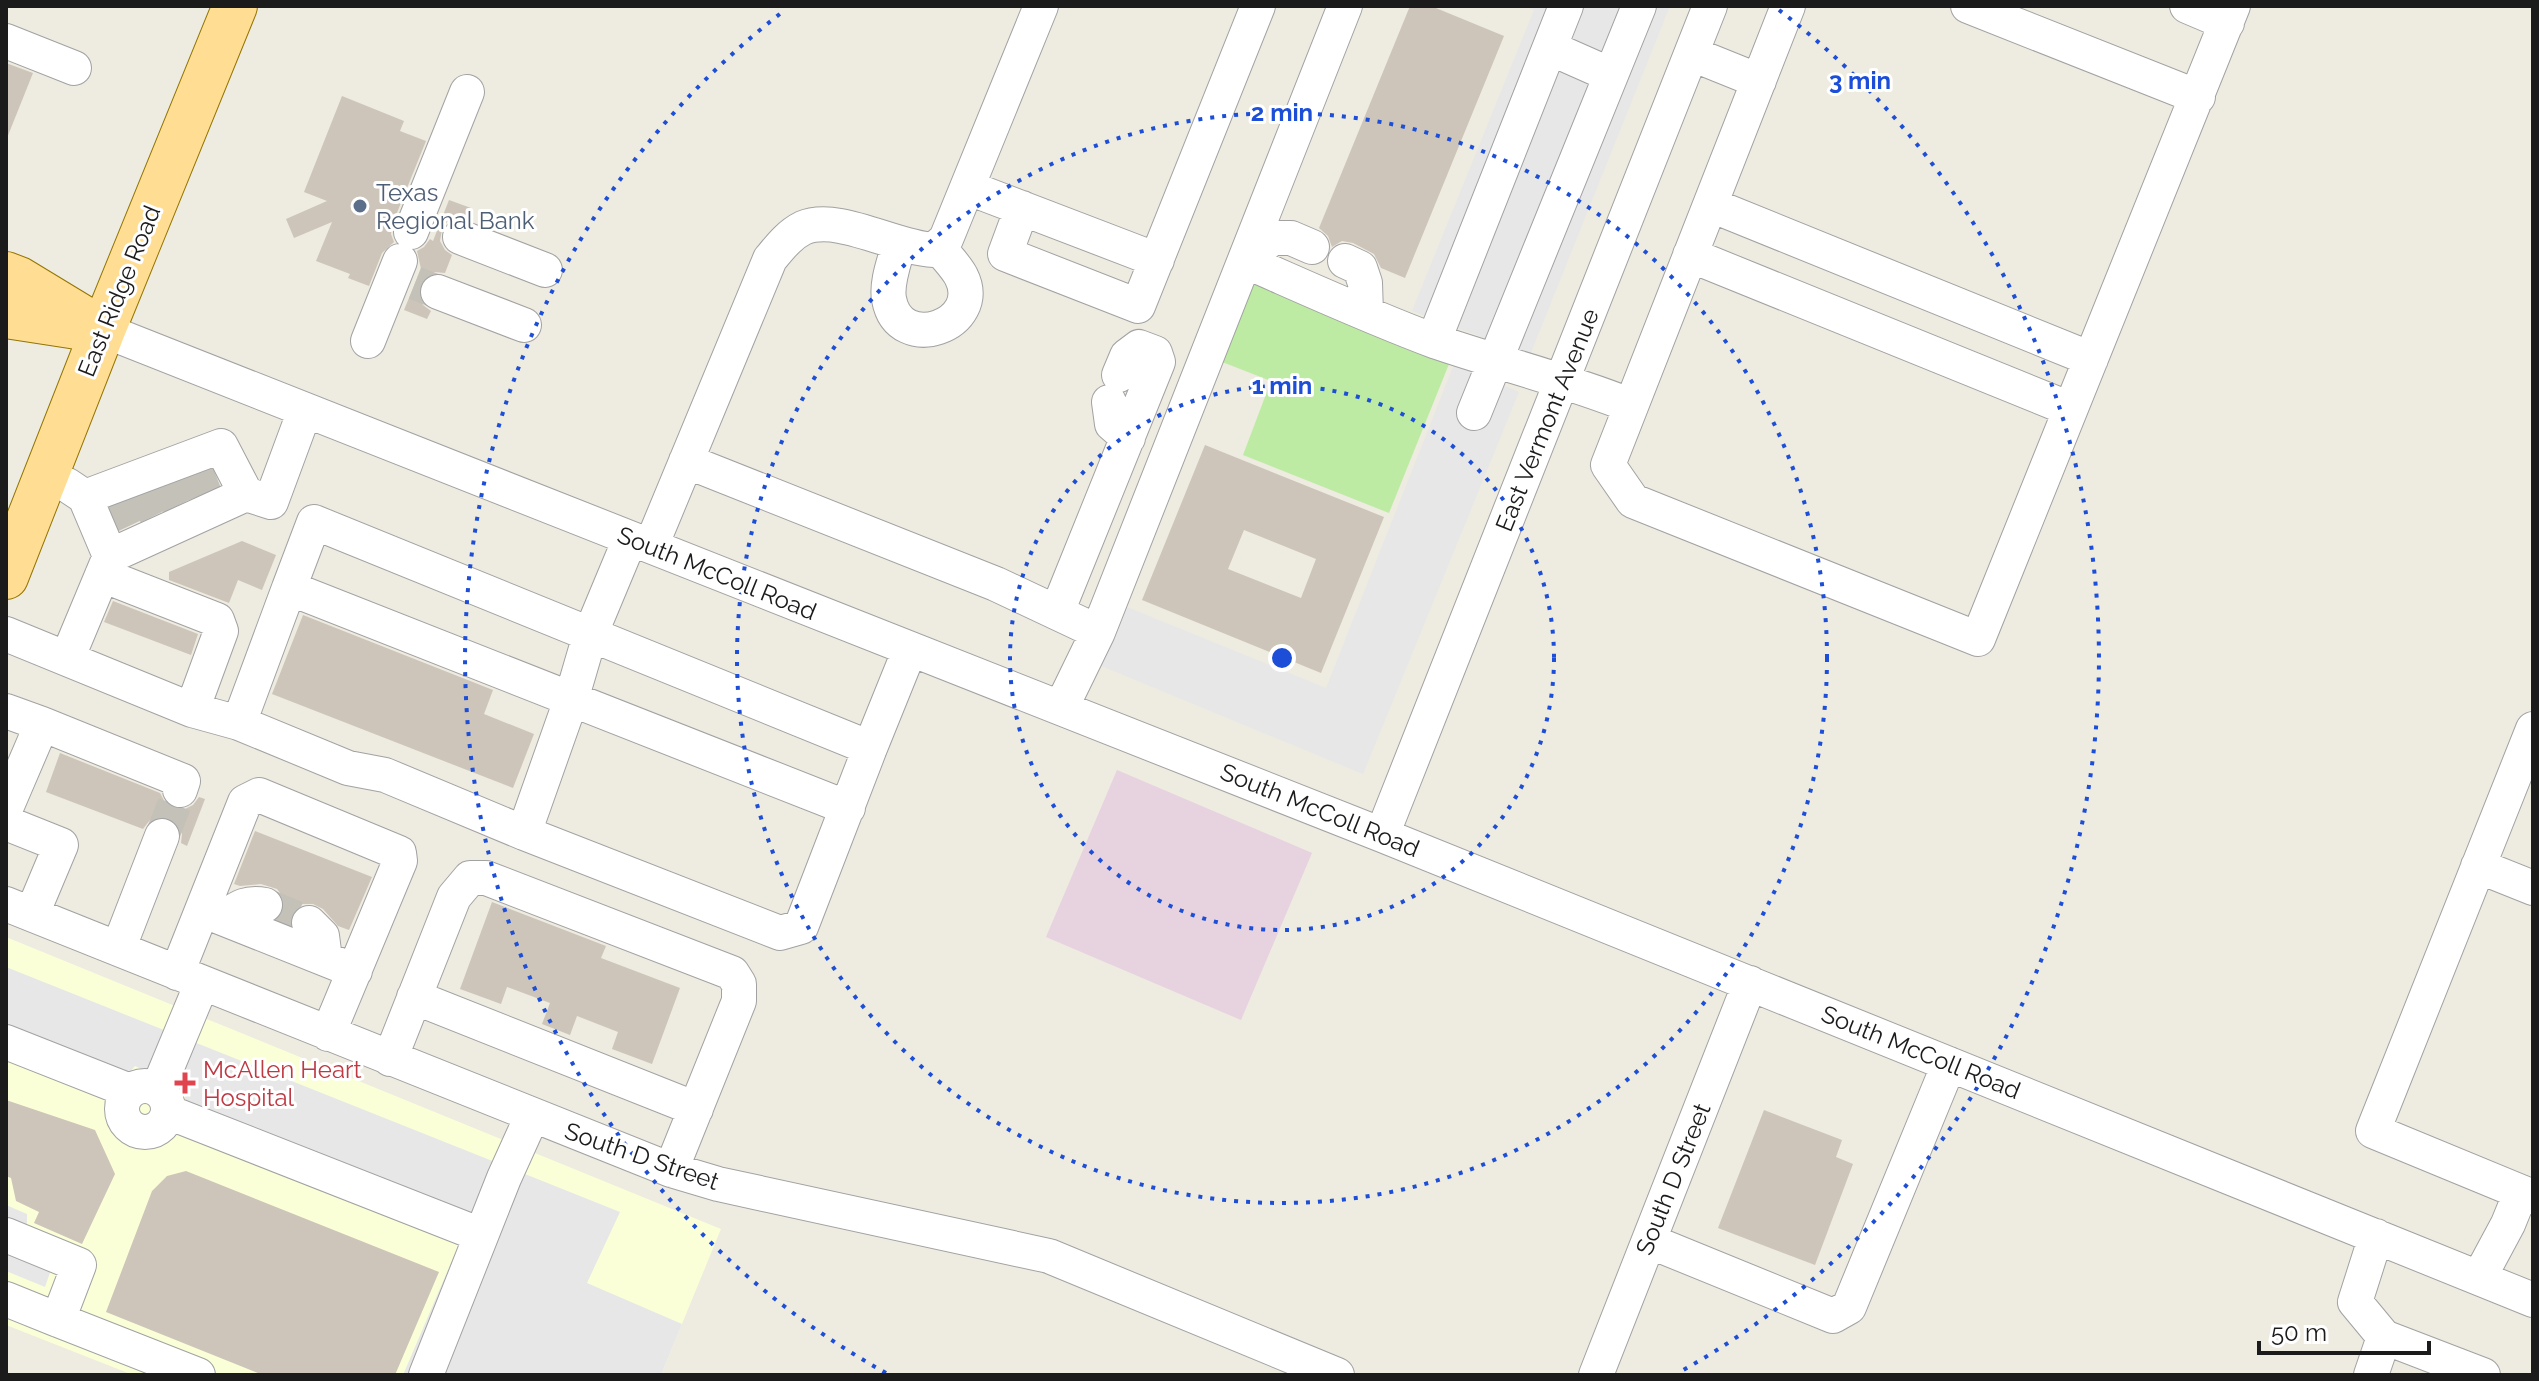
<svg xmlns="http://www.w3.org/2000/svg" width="2539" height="1381" font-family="Raleway,sans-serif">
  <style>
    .industrial { fill: #e7d2e0 }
    .education { fill: #faffd8 }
    .grass { fill: #bdeba3 }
    .parking { fill: #e7e7e7 }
    .building { fill: #cdc5b9; fill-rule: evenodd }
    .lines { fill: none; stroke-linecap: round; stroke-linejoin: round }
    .minor-tunnel { stroke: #c4c1b9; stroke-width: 34; stroke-dasharray: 34 17; stroke-linecap: butt }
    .minor-casing { stroke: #a2a2a2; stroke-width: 36 }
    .major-casing { stroke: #937500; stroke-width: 46 }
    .minor { stroke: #fff; stroke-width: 34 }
    .major { stroke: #ffde94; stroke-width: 44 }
    .ring { fill: none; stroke: #1d4ed8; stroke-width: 4; stroke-dasharray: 4 8 }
    .service-dot { fill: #5c6f8a; stroke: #fff; stroke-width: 3 }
    .health-dot { fill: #e0444e; stroke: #fff; stroke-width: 3 }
    .labels { text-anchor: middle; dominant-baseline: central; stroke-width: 6; stroke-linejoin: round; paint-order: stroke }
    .service-label { font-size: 24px; fill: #4e5e75; stroke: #fff; text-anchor: start }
    .street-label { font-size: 24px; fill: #1b1b1b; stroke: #fff }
    .health-label { font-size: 24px; fill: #be3a42; stroke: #fff; text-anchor: start }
    .centre { fill: #1d4ed8; stroke: #fff; stroke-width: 4 }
    .ring-label { font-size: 24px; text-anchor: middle; font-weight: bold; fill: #1d4ed8; stroke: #fff; stroke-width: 6; stroke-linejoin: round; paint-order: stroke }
  </style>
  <rect width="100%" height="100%" fill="#eeebe0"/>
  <path class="industrial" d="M1117,770L1312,853L1241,1020L1046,937Z"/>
  <path class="education" d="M6,937L721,1229L661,1375H133L6,1325Z"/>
  <path class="grass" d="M1250,275L1451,359L1389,513L1243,455L1271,381L1217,360Z"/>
  <path class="parking" d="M1526,6H1670L1530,355L1412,311L1534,10Z
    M1454,364L1519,392L1363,774L1099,665L1122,605L1326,688Z
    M6,967L620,1212L587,1283L682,1324L661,1375H403L462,1237L190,1130L184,1090L135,1066L109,1096L6,1059Z
    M6,1205L27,1214V1230L60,1244L45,1287L6,1271Z"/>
  <path class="building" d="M1410,6H1431L1504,36L1405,278L1381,268L1374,254L1353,243L1342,241L1332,247L1328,236L1319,228Z
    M6,63L33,73L7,138H6Z
    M342,96L404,121L400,131L426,141L392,225L391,234L394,242L382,253L369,286L348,278L350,274L316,261L332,222L294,238L286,219L327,201L304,192Z
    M449,200L471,208L467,218L456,217L448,221L442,229L440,241L445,250L452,255L445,273L434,272L426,276L420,284L418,296L423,305L431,311L427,319L404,310L421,269L417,251L424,247L430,239L433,241Z
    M1205,445L1384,517L1321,673L1142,600ZM1244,530L1316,559L1301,598L1228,569Z
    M211,471L219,485L120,529L112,508Z
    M242,541L276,555L262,590L238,580L229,603L169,580V572Z
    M113,601L198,634L191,655L104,622Z
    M303,615L493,690L484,714L534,734L513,788L272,694Z
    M60,753L160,793L166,804L174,809H185L193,805L199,797L205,799L187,846L181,843L182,834L178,824L168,817L158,816L150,820L143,829L46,792Z
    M255,831L372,877L349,930L338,926L323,909L313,904H303L295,908L290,923L279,919L285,907L283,897L277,889L261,884L240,886L234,884Z
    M492,902L606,946L601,958L680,988L652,1064L612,1049L618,1032L577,1016L570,1035L542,1024L550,1003L507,987L501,1004L460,989Z
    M6,1100L95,1130L115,1174L82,1244L34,1223L39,1212L16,1201L11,1178L6,1176Z
    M1764,1110L1842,1140L1836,1157L1853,1164L1815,1265L1718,1228Z
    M186,1171L439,1272L395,1375H263L106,1312L152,1191L167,1176Z"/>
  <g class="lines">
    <path class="minor-tunnel" d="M415,283L438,292
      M195,468L205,494
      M166,480L179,505
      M143,489L156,515
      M115,502L127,527
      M162,836L180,790
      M265,905L309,923"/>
    <defs>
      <path id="minor" d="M1788,6L1608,465L1633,501L1978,639L2233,6
        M1968,6L2198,97
        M2187,6L2227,23
        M6,41L74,68
        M1550,48L1611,75
        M1692,54L1759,81
        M969,188L1157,260
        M1711,205L2091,359
        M1022,208L1005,254L1138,306L1258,6
        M411,232L467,92
        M460,237L545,270
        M899,244C895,260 886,282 889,299C899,356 986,325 961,276C955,265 945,256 938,246
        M1690,255L2070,409
        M1245,261C1309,289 1372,318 1437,342C1501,364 1567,380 1629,405
        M1245,261L1272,238H1291L1312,247
        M1345,261L1360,268L1365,283L1366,313
        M438,292L524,325
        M103,330L1382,835L2533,1300
        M1434,340L1566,6
        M368,341L400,261
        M1109,402L1112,424L1128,438
        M1474,413L1639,6
        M686,461L996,584L1098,632
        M67,485L85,497L110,556
        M85,497L221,446L246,494
        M630,539L590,635L571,700L524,833L385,775L348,768L239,723L289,588L848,808
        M651,546L770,259C780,247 789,235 803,228C838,213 895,248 934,250L946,239L1041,6
        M102,575L217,620L221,631L192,710
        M289,588L314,522L870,748L910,649
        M1057,612L1158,362L1155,353L1139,347L1127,356L1119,375
        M6,634L192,710L239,723
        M67,659L110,556L246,494L271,502L305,410
        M1061,708L1098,632L1345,6
        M6,711L42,724L6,808
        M42,724L183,781L180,790
        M2533,729L2373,1131L2533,1197
        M6,823L61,845L32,914
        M524,833L780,933L801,927L870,748
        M1382,835L1710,6
        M2478,866L2533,888
        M6,904L671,1170L718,1184L1049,1256L1337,1375
        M202,910L355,971
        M223,918C238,908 246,901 265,905
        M309,923L322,936L325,959
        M119,947L162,836
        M177,973L245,802L259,795L399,853L400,861L328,1034
        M414,997L696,1109
        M6,1042L130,1091
        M390,1059L454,897L470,878H486L732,973L739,984V1001L671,1170
        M122 1109a23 23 0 1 1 46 0a23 23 0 1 1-46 0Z
        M158,1089L202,983
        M168,1112L481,1235
        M6,1235L79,1265L58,1320L6,1299
        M2376,1236L2355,1302L2384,1337L2483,1375
        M1649,1241L1833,1316L1849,1307L1949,1064
        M2479,1278L2508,1224L2521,1192
        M58,1320L198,1375
        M426,1375L504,1178L532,1116
        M1596,1375L1750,983
        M2371,1375L2384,1337"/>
      <path id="major" d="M6,274L19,279L103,330
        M6,316L84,328
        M6,577L103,330L235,6"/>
    </defs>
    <use href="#minor" class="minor-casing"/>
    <use href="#major" class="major-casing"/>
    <use href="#minor" class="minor"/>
    <use href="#major" class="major"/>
  </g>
  <g class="ring">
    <circle cx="1282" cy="658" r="272"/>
    <circle cx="1282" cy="658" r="545"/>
    <path d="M886 1373A817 817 0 0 1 785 10M1779 10A817 817 0 0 1 1678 1373"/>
  </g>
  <circle class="service-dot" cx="360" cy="206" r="8"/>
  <path class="health-dot" d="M181 1071h8v8h8v8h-8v8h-8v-8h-8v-8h8z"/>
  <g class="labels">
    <g class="service-label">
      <text x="376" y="192">Texas<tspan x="376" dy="28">Regional Bank</tspan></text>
    </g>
    <g class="street-label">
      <text transform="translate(119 291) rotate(-68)">East Ridge Road</text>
      <text transform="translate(1547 420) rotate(-68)">East Vermont Avenue</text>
      <text transform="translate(717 573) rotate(22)">South McColl Road</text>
      <text transform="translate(1320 810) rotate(22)">South McColl Road</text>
      <text transform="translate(1921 1052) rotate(22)">South McColl Road</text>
      <text transform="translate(642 1156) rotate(19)">South D Street</text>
      <text transform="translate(1673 1179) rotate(-68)">South D Street</text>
    </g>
    <g class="health-label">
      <text x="203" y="1069">McAllen Heart<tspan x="203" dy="28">Hospital</tspan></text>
    </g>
  </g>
  <circle cx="1282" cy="658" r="12" class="centre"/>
  <g class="ring-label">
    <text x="1860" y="89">3 min</text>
    <text x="1282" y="121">2 min</text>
    <text x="1282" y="394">1 min</text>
  </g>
  <rect width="2539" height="1381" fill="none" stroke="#1b1b1b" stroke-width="16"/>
  <path d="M2259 1341v12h170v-12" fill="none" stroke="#1b1b1b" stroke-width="4"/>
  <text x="2271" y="1341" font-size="24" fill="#1b1b1b" stroke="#ffffff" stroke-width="6" paint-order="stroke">50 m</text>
</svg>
